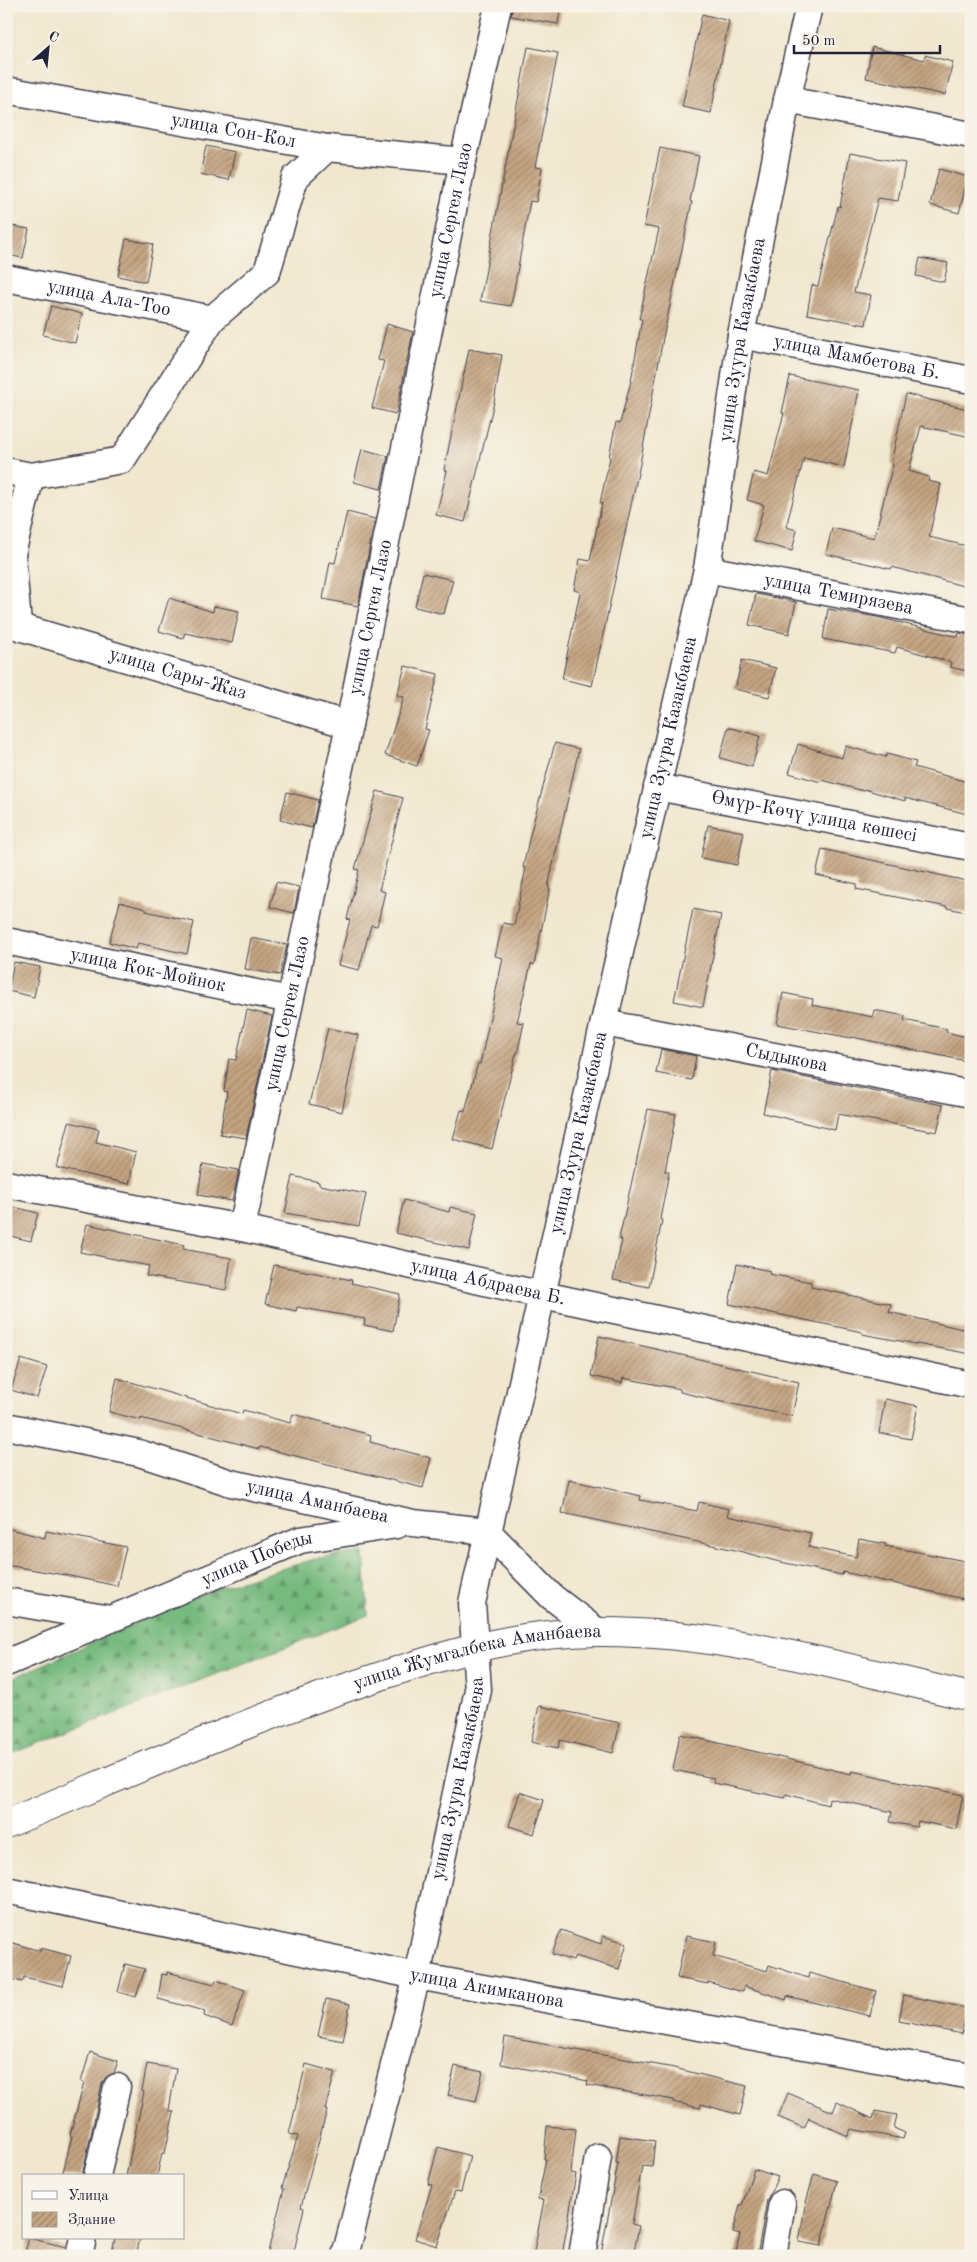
<svg xmlns="http://www.w3.org/2000/svg" width="977" height="2262" font-family="'Old Standard TT',serif">
  <style>
    .forest { fill: url(#forest-firs); stroke: #4c6e5c }
    .building { fill: url(#building-hatch) }
    .lines { fill: none; stroke-linecap: round; stroke-linejoin: round }
    .minor-casing { stroke: #414051; stroke-width: 29 }
    .major-casing { stroke: #414051; stroke-width: 30 }
    .minor { stroke: #fff; stroke-width: 26 }
    .major { stroke: #fff; stroke-width: 28 }
    .labels { text-anchor: middle; dominant-baseline: central; stroke-width: 4; stroke-linejoin: round; paint-order: stroke }
    .street-label { font-size: 19px; fill: #22223b; stroke: #f7f3e8 }
  </style>
  <defs>
    <pattern id="forest-firs" width="22" height="20" patternUnits="userSpaceOnUse" patternTransform="scale(1.25)"><rect width="22" height="20" fill="#76ba7e"/><path d="M5 1l3.5 6h-7zM16 11l3.5 6h-7z" fill="#609768"/></pattern>
    <pattern id="building-hatch" width="6" height="6" patternUnits="userSpaceOnUse" patternTransform="scale(1.25)"><rect width="6" height="6" fill="#c4a481"/><path d="M-1 1l2-2M0 6l6-6M5 7l2-2" fill="none" stroke="#9f856b"/></pattern>
  </defs>
  <rect width="100%" height="100%" fill="#f7f3e8"/>
  <filter id="ink" filterUnits="userSpaceOnUse"><feTurbulence type="fractalNoise" baseFrequency=".02" numOctaves="2"/><feDisplacementMap in="SourceGraphic" scale="10" xChannelSelector="R" yChannelSelector="G"/><feConvolveMatrix kernelMatrix="1 2 1 2 8 2 1 2 1" color-interpolation-filters="sRGB"/></filter>
  <filter id="wash" filterUnits="userSpaceOnUse"><feTurbulence type="fractalNoise" baseFrequency=".0096" numOctaves="4" result="noise"/><feDisplacementMap in="SourceGraphic" scale="20" xChannelSelector="R" yChannelSelector="G"/><feGaussianBlur stdDeviation="1.12" result="paint"/><feColorMatrix in="noise" values="0 0 0 0 0 0 0 0 0 0 0 0 0 0 0 0 0 1.4 0 .05"/><feComposite in="paint" operator="in"/></filter>
  <g filter="url(#wash)">
    <rect width="100%" height="100%" fill="#f0e7ce"/>
    <path class="forest" d="M364,1552L368,1615L6,1756V1681L208,1591L318,1558Z"/>
    <g id="blocks">
      <path class="building" d="M513,6H561L558,24L511,16Z
        M702,14L729,21L711,113L682,107Z
        M528,47L558,53L535,167L542,168L536,202L530,201L511,306L480,301Z
        M872,47L924,60L925,55L953,62L945,95L866,78Z
        M206,146L235,152L229,180L200,174Z
        M660,148L699,156L690,201L692,202L663,338L640,464L592,686L562,679L580,592L574,590L580,559L590,561L602,503H600L610,458L609,457L616,422L620,423L631,381L642,319H639L659,229L644,226Z
        M850,153L905,163L898,201L878,198L854,292L871,295L866,325L807,314L812,285L818,286L838,206L840,207Z
        M939,169L968,177L959,213L930,205Z
        M6,225L29,229L23,258L6,255Z
        M126,239L153,244L146,282L118,276Z
        M920,258L948,263L944,282L916,276Z
        M51,306L82,314L75,343L43,335Z
        M387,324L413,332L396,414L372,408L384,361L378,360Z
        M469,349L502,355L494,402L465,522L436,515L447,471L444,470Z
        M790,376L859,390L844,467L804,458L786,527L797,530L792,551L754,541L764,505L747,500L754,472L768,476L784,413H782Z
        M906,394L971,410V437L921,426L909,471L929,477L928,481L941,484L929,537L971,547V588L892,567L891,569L826,554L832,528L874,538L893,464L891,463Z
        M362,449L388,456L381,489L354,482Z
        M347,512L375,519L358,606L323,599L330,562L335,563Z
        M423,573L453,580L444,614L415,607Z
        M756,594L796,602L789,634L749,625Z
        M169,598L213,612L214,606L239,611L232,643L185,633L183,638L159,631Z
        M828,609L877,617L958,637L959,633L971,635V672L950,667L951,662L897,647L895,653L823,639Z
        M742,660L776,668L769,697L735,689Z
        M405,666L438,674L425,729L429,730L417,766L385,755L404,697L397,696Z
        M728,727L760,736L752,767L720,758Z
        M555,743L579,749L548,887L550,888L534,965L531,964L517,1022L524,1023L517,1054H516L492,1149L453,1139L461,1110L465,1111L478,1063L480,1064L503,958L495,956L503,923L514,925L526,868H523L530,835Z
        M798,744L842,758L845,746L886,757L887,754L916,762L914,767L971,783V815L905,798V801L864,789V791L822,780L821,782L789,773Z
        M377,791L403,798L379,890L385,892L377,926L371,925L359,970L338,965L350,920L347,919L359,870L355,869Z
        M287,792L318,800L312,828L280,820Z
        M708,825L744,832L737,865L701,858Z
        M822,849L971,882V913L947,908V907L856,889L857,884L816,875Z
        M276,882L299,887L294,913L270,907Z
        M120,902L146,909V911L194,922L187,954L138,943L136,949L109,942Z
        M693,909L721,915L703,1007L674,1001Z
        M251,938L287,945L280,975L245,969Z
        M14,962L40,967L34,997L8,991Z
        M783,993L813,999L812,1005L873,1017L874,1010L905,1016L904,1020L947,1029L946,1032L971,1038V1062L852,1037L851,1038L777,1024Z
        M247,1010L272,1016L246,1138L220,1134L227,1092L224,1091L229,1059L236,1060Z
        M328,1028L358,1035L342,1112L309,1104Z
        M661,1049L696,1056L692,1080L656,1073Z
        M772,1071L943,1105L937,1132L838,1114L835,1130L763,1113Z
        M648,1109L676,1114L665,1171L669,1172L660,1219L662,1220L649,1287L613,1280L622,1240L619,1239Z
        M69,1122L99,1129L96,1142L136,1152L129,1184L57,1168Z
        M203,1164L239,1170L232,1201L198,1195Z
        M293,1176L319,1182V1185L366,1194L359,1226L285,1213Z
        M404,1200L449,1212L450,1207L477,1213L469,1250L396,1233Z
        M6,1205L38,1213L31,1241L6,1235Z
        M87,1224L184,1245L183,1249L231,1258L226,1290L146,1276L149,1266L80,1252Z
        M737,1264L770,1271L769,1274L811,1282V1287L891,1304L889,1312L971,1331V1354L862,1334V1332L729,1304Z
        M274,1265L352,1280L351,1283L400,1294L393,1331L364,1325L365,1319L297,1307L296,1311L265,1304Z
        M599,1336L799,1382L792,1416L722,1402L680,1392V1389L623,1378L622,1383L591,1376Z
        M21,1359L47,1367L37,1398L11,1390Z
        M117,1378L242,1414L243,1410L290,1423L293,1414L371,1435L370,1442L431,1458L423,1488L260,1447L259,1449L141,1418V1420L109,1412Z
        M885,1399L918,1406L911,1439L879,1433Z
        M569,1480L641,1496L640,1500L697,1511L699,1502L729,1509L727,1516L811,1533L808,1547L856,1557L859,1539L886,1544L885,1546L971,1562L964,1599L843,1572L842,1575L776,1561L735,1550L562,1513Z
        M6,1528L45,1538L46,1531L126,1547L117,1586L70,1576L6,1565Z
        M539,1706L620,1723L613,1753L560,1740L558,1748L531,1742Z
        M680,1734L851,1774L852,1771L963,1795L956,1829L918,1821L917,1827L890,1822L892,1812L829,1798L828,1805L786,1794L785,1798L713,1783L714,1778L673,1770Z
        M520,1792L544,1800L534,1834L509,1826Z
        M561,1930L601,1944L603,1936L627,1943L619,1969L575,1956L573,1961L552,1954Z
        M686,1936L716,1942L713,1956L767,1971L769,1965L808,1978L809,1973L876,1991L870,2016L787,1996L786,2000L744,1986L743,1992L708,1982V1984L677,1978Z
        M6,1941L40,1951L41,1948L71,1956L63,1986L24,1977L22,1982L6,1978Z
        M125,1964L145,1969L136,1997L118,1992Z
        M167,1972L214,1984L216,1980L245,1990L232,2026L204,2016L205,2011L158,1999L162,1974L167,1975Z
        M904,1995L967,2008L962,2034L899,2021Z
        M326,1999L350,2004L343,2041L318,2036Z
        M505,2037L674,2068L747,2086L740,2115L701,2104L700,2108L673,2102L674,2100L587,2085L588,2081L501,2064Z
        M90,2052L118,2061L114,2073L106,2077L102,2084L82,2176H62L72,2136L70,2135L84,2083L81,2082Z
        M147,2064L176,2069L169,2110L174,2112L165,2153H162L157,2176H126L144,2092L142,2091Z
        M306,2064L335,2072L325,2110H327L301,2207L304,2208L293,2256H267L284,2189L282,2188L298,2136L289,2134Z
        M455,2066L483,2072L476,2101L448,2095Z
        M788,2093L833,2112L837,2102L873,2119L875,2111L897,2115L894,2128L905,2133L903,2139L851,2129L848,2136L809,2118L804,2128L778,2117Z
        M547,2126L576,2129L571,2173L576,2174L562,2256H533L544,2200L538,2199L546,2159H544Z
        M620,2136L655,2141L652,2167L642,2166L632,2224L639,2226L633,2256L601,2254L618,2163H616Z
        M438,2147L470,2156L461,2192L455,2191L437,2246L415,2239L432,2185L428,2184Z
        M754,2169L778,2177L767,2200L757,2256H735L740,2234L733,2232L740,2205H742Z
        M814,2174L837,2181L821,2246L799,2242L805,2206Z
        M29,2238L66,2247L64,2256H24Z
        M115,2238H140L136,2256H111Z"/>
    </g>
  </g>
  <g filter="url(#ink)">
    <use href="#blocks" fill-opacity="0" stroke="#414051" stroke-width="1"/>
    <g class="lines">
      <defs>
        <g id="minor">
          <path id="s1" d="M6,90L327,148L463,161"/>
          <path d="M787,100L971,135"/>
          <path id="s2" d="M6,278L212,319"/>
          <path id="s3" d="M741,335L971,380"/>
          <path d="M6,471L31,476"/>
          <path id="s4" d="M707,569L971,620"/>
          <path id="s5" d="M6,623L349,725"/>
          <path d="M18,624L12,554L31,476L122,460L212,319L267,272L295,178L327,148"/>
          <path id="s6" d="M657,787L971,847"/>
          <path id="s7" d="M6,941L290,1000"/>
          <path id="s8" d="M604,1023L971,1094"/>
          <path id="s9" d="M6,1184L242,1228L543,1295L971,1385"/>
          <path id="s10" d="M242,1228L349,725L463,161L498,6"/>
          <path id="s11" d="M6,1426L139,1453L231,1483L413,1523L487,1531L552,1597L598,1632"/>
          <path d="M6,1601L110,1619"/>
          <path id="s12" d="M6,1663L300,1540L397,1525"/>
          <path id="s13" d="M6,1890L417,1976L971,2076"/>
          <path d="M97,2176L117,2087"/>
          <path d="M79,2256L83,2238"/>
          <path id="s14" d="M345,2256L417,1976L478,1690L472,1603L707,569L741,335L787,100L809,6"/>
          <path d="M582,2256L598,2157"/>
          <path d="M773,2256L782,2203"/>
        </g>
        <g id="major">
          <path id="s15" d="M6,1824C120,1777 232,1727 348,1687C430,1659 511,1632 598,1632C725,1631 849,1669 971,1697"/>
        </g>
      </defs>
      <use href="#minor" class="minor-casing"/>
      <use href="#major" class="major-casing"/>
      <use href="#minor" class="minor"/>
      <use href="#major" class="major"/>
    </g>
  </g>
  <g class="labels">
    <g class="street-label">
      <text stroke="none"><textPath href="#s1" startOffset="231">улица Сон-Кол</textPath></text>
      <text stroke="none"><textPath href="#s10" startOffset="1029">улица Сергея Лазо</textPath></text>
      <text stroke="none"><textPath href="#s2" startOffset="105">улица Ала-Тоо</textPath></text>
      <text stroke="none"><textPath href="#s14" startOffset="1961">улица Зуура Казакбаева</textPath></text>
      <text stroke="none"><textPath href="#s3" startOffset="118">улица Мамбетова Б.</textPath></text>
      <text stroke="none"><textPath href="#s4" startOffset="134">улица Темирязева</textPath></text>
      <text stroke="none"><textPath href="#s10" startOffset="624">улица Сергея Лазо</textPath></text>
      <text stroke="none"><textPath href="#s5" startOffset="179">улица Сары-Жаз</textPath></text>
      <text stroke="none"><textPath href="#s14" startOffset="1556">улица Зуура Казакбаева</textPath></text>
      <text stroke="none"><textPath href="#s6" startOffset="160">Өмүр-Көчү улица көшесі</textPath></text>
      <text stroke="none"><textPath href="#s7" startOffset="145">улица Кок-Мойнок</textPath></text>
      <text stroke="none"><textPath href="#s10" startOffset="219">улица Сергея Лазо</textPath></text>
      <text stroke="none"><textPath href="#s8" startOffset="186">Сыдыкова</textPath></text>
      <text stroke="none"><textPath href="#s14" startOffset="1151">улица Зуура Казакбаева</textPath></text>
      <text stroke="none"><textPath href="#s9" startOffset="492">улица Абдраева Б.</textPath></text>
      <text stroke="none"><textPath href="#s11" startOffset="321">улица Аманбаева</textPath></text>
      <text stroke="none"><textPath href="#s12" startOffset="272">улица Победы</textPath></text>
      <text stroke="none"><textPath href="#s15" startOffset="502">улица Жумгалбека Аманбаева</textPath></text>
      <text stroke="none"><textPath href="#s14" startOffset="491">улица Зуура Казакбаева</textPath></text>
      <text stroke="none"><textPath href="#s13" startOffset="491">улица Акимканова</textPath></text>
    </g>
  </g>
  <rect width="977" height="2262" fill="none" stroke="#f7f3e8" stroke-width="25"/>
  <rect x="22" y="2174" width="162" height="65" fill="#f7f3e8" stroke="#a29fa3"/>
  <rect x="32" y="2191" width="25" height="8" fill="#ffffff" stroke="#a29fa3"/>
  <text x="68" y="2200" font-size="15" fill="#22223b">Улица</text>
  <rect x="32" y="2212" width="25" height="15" fill="url(#building-hatch)" stroke="#a29fa3"/>
  <text x="68" y="2224" font-size="15" fill="#22223b">Здание</text>
  <g transform="translate(48 48) rotate(27)" stroke="#f7f3e8" stroke-width="4" paint-order="stroke">
  <path d="M0-4L9 19L0 12L-9 19Z" fill="#22223b"/>
  <text y="-8" font-size="14" font-weight="bold" text-anchor="middle" fill="#22223b">С</text>
  </g>
  <path d="M794 45v8h146v-8" fill="none" stroke="#22223b" stroke-width="2.5"/>
  <text x="802" y="45" font-size="15" fill="#22223b" stroke="#f7f3e8" stroke-width="4" paint-order="stroke">50 m</text>
</svg>
